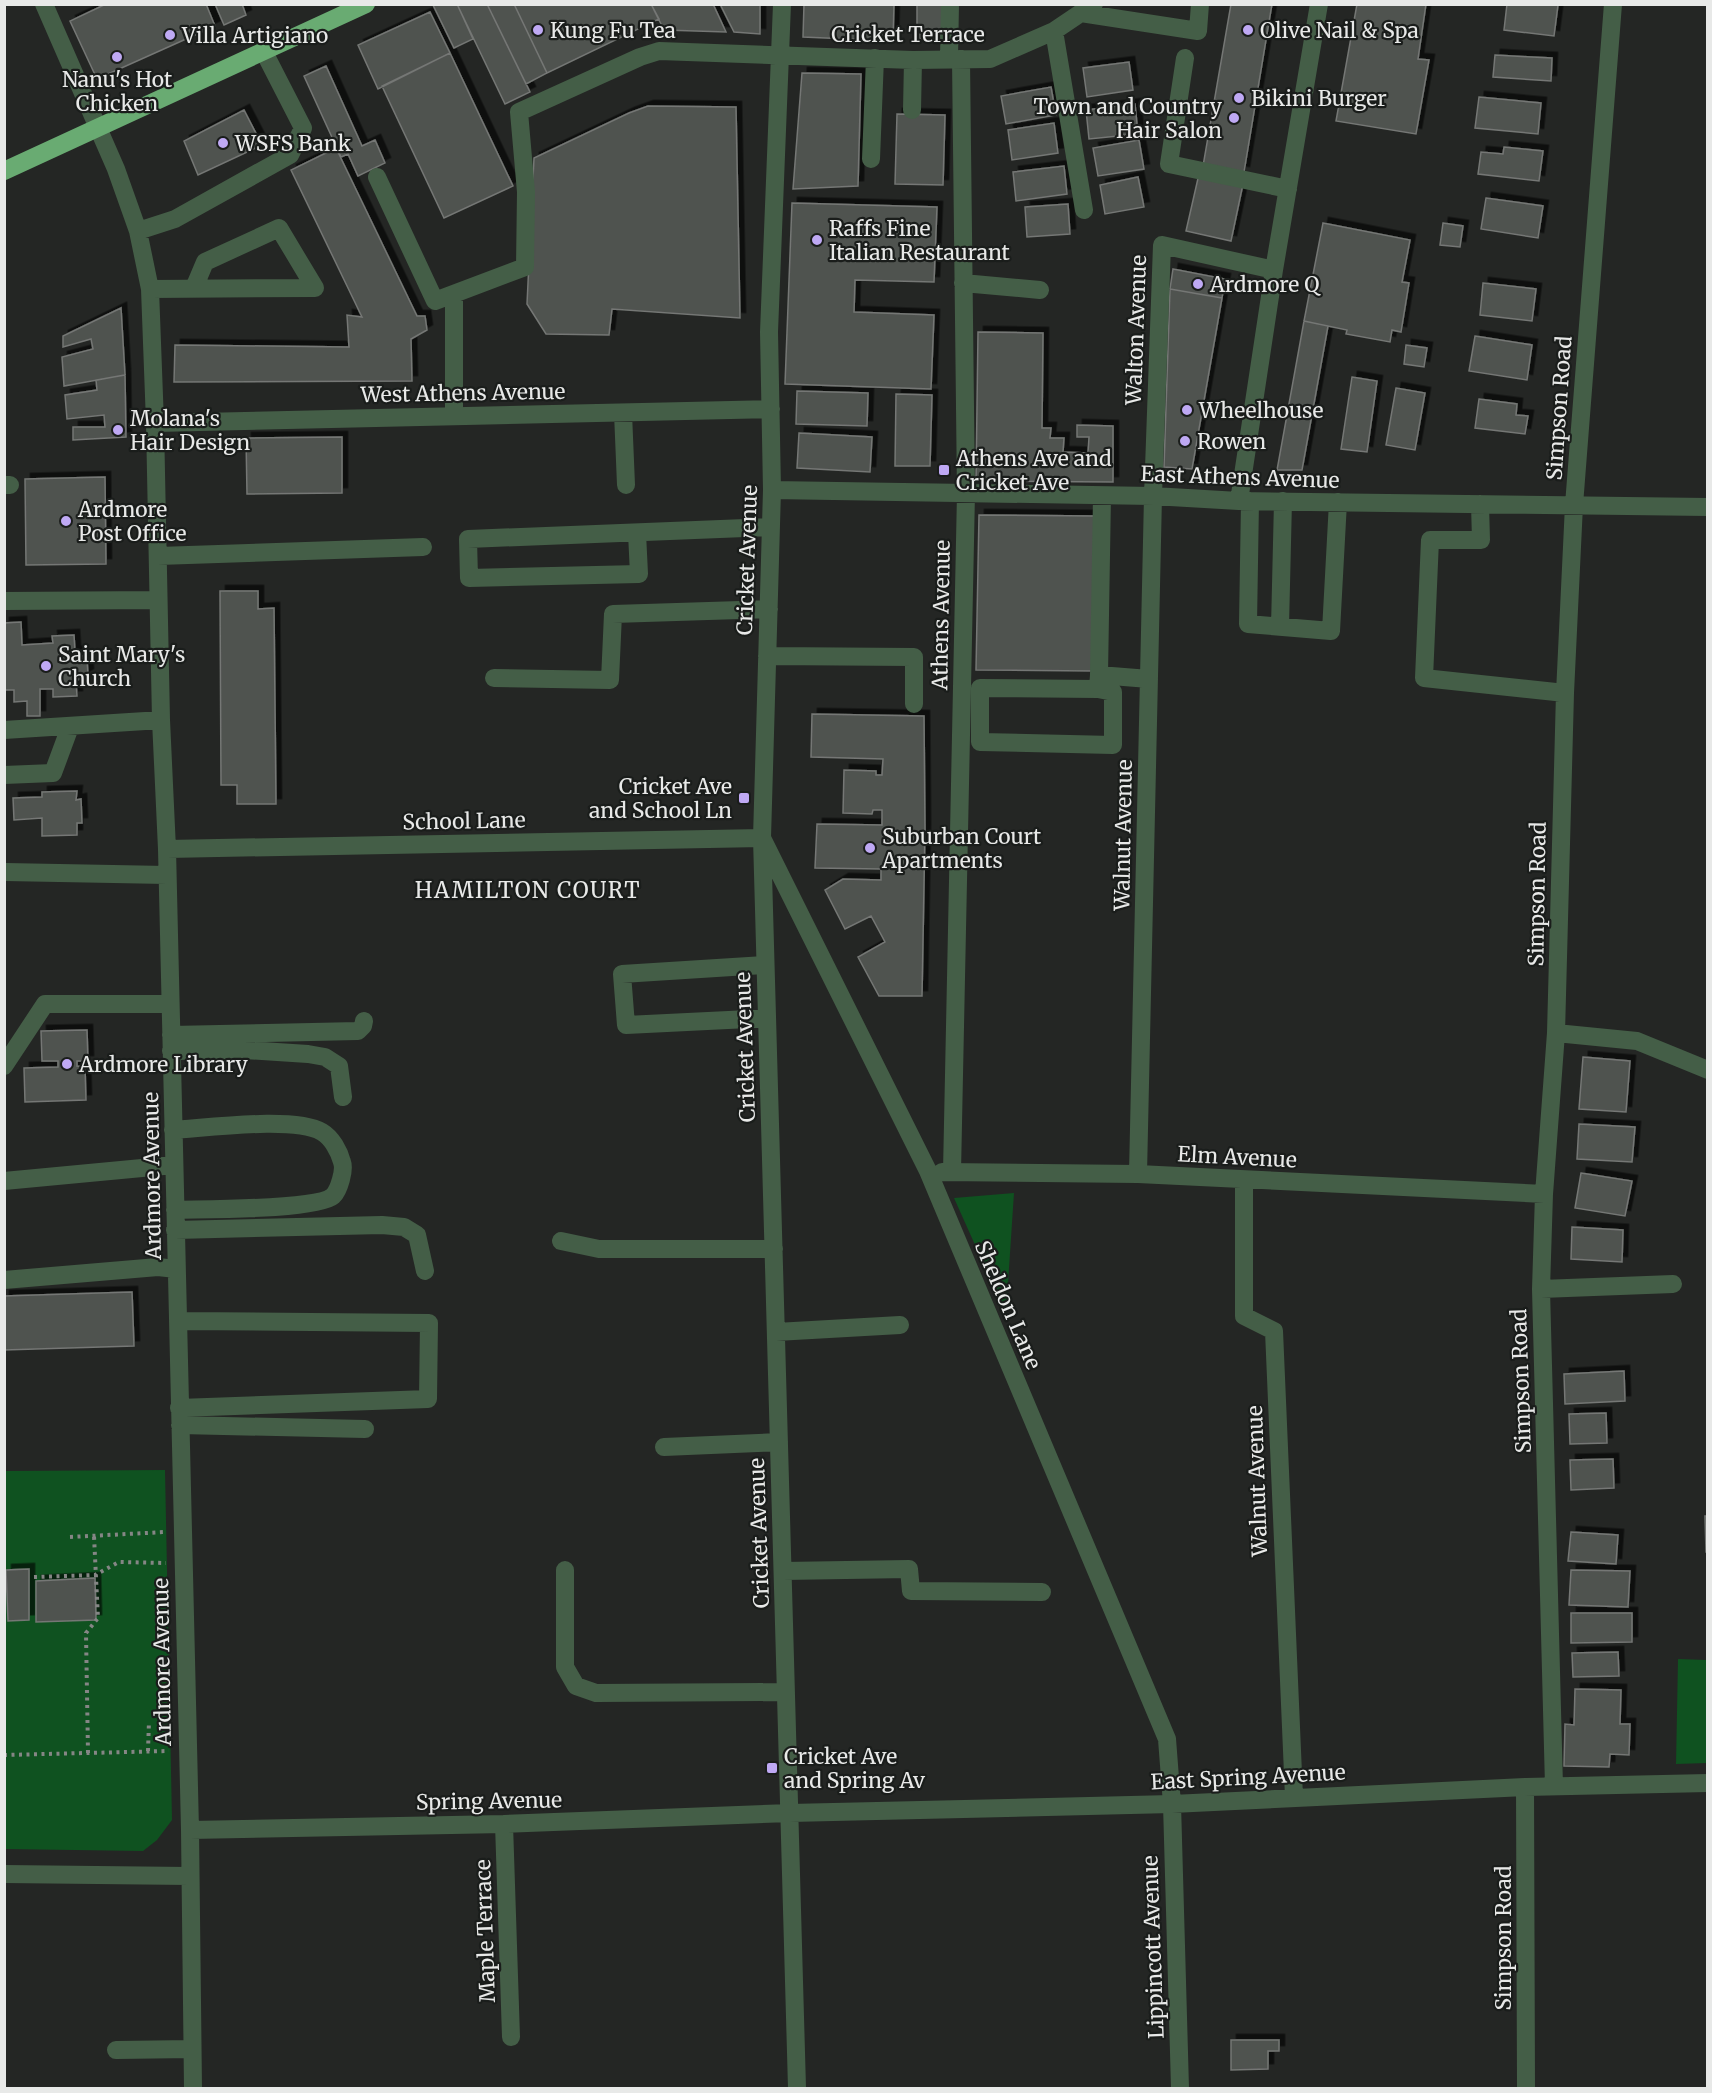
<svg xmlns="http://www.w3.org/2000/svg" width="1712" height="2093" font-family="Merriweather,serif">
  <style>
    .green { fill: #0f5220 }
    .building { fill: #505250; stroke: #747774; stroke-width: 1.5; filter: url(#shadow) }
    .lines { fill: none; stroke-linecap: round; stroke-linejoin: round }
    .path { stroke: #858685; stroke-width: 4; stroke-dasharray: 3 4.5; stroke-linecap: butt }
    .minor { stroke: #445e47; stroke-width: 18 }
    .highway { stroke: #69ab72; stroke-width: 18 }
    .poi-dot { fill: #bfa9f4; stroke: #1a1d1b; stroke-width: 2 }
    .labels { text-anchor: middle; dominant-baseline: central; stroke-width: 4.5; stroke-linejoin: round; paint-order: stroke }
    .poi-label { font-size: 21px; fill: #e8e9e8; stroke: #1a1d1b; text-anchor: start }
    .street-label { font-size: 21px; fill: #e8e9e8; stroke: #1a1d1b }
    .neighbourhood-label { font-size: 22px; letter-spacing: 1.5px; fill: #e8e9e8; stroke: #1a1d1b }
  </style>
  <defs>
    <filter id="shadow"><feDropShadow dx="5.5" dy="-5.5" stdDeviation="0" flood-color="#0009"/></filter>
  </defs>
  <rect width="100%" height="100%" fill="#242624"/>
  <path class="green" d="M1014,1193L1006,1314L954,1198Z
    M165,1470L172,1820L157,1840L143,1851L5,1849V1471Z
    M1678,1659L1707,1660V1763L1676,1764Z"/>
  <path class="building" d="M106,4H206L215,26L97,79L70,21Z
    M215,4H242L246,15L224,25Z
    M457,4L473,39L454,48L433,5Z
    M457,4H487L530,92L505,104Z
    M487,4H514L547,73L526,84Z
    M514,4H651L659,19L547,73Z
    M651,4H713L726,32L664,30Z
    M720,4H760V34L734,32Z
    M804,4H894L893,41L803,37Z
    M917,4H942V39H917Z
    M1231,4H1272L1244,172L1203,166Z
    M1357,4H1426L1418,59L1429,60L1416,134L1336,121Z
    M1507,4L1558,5L1554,36L1504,30Z
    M430,12L450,53L378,89L358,45Z
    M450,53L513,186L444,218L382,86Z
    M1495,55L1552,58L1551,81L1493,77Z
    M1129,62L1133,90L1087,97L1083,68Z
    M326,66L362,146L375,140L385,163L358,176L348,154L341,157L304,76Z
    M802,73L861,74L858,186L793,189Z
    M1051,87L1056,115L1006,124L1001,96Z
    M1479,97L1541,103L1538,134L1475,128Z
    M1135,104L1138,134L1089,139L1086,110Z
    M648,106L736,107L740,318L612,309L609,335L546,334L527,304L534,158L629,113Z
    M244,110L262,145L198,175L184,141Z
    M897,114L945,115L943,185L895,184Z
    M1054,123L1058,153L1012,160L1008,130Z
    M1139,140L1144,169L1098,176L1093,148Z
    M1504,147L1543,151L1539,181L1478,174L1481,152L1503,154Z
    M336,148L417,316H425L427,330L411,339L412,381L174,382L175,345L349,347L347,315L362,317L291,170Z
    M1064,166L1067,194L1016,201L1013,172Z
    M1199,174L1243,184L1231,241L1186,231Z
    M1138,177L1144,207L1105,214L1100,185Z
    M1486,198L1543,206L1538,238L1481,229Z
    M792,203L937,207L934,282L855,280L854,312L934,315L931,389L785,384Z
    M1068,204L1070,234L1027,237L1025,207Z
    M1323,223L1410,240L1402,282L1409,283L1401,332L1392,330L1390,342L1346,334L1347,330L1304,321Z
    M1443,223L1463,226L1460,247L1440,245Z
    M1173,269L1225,279L1222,298L1170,289Z
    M1483,283L1536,289L1532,321L1480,315Z
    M1170,289L1222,298L1192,469L1164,467Z
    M121,308L125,375L64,386L62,357L93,349L91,339L63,347V336Z
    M1304,321L1328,326L1302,470H1277Z
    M978,332L1043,333L1042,428H1051L1050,438H1064L1063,452L1088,453L1089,437H1077V425L1113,426V482L976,481Z
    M1475,336L1532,345L1527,380L1469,371Z
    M1406,345L1427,348L1424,367L1404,364Z
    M125,375L126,437L73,440V427H105L104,415L67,419L65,395L97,390L96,380Z
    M1352,377L1377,381L1367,452L1341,449Z
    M1396,388L1425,393L1415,450L1386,445Z
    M797,391L868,393L867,426L796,424Z
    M896,394L932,395L930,466H895Z
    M1479,399L1517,404L1516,415L1528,416L1525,434L1475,428Z
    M799,433L872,437L870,472L797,468Z
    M342,437V493L247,494L246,438Z
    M105,477L106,564L26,565L25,479Z
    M979,515L1096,516L1093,671L976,670Z
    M220,591H258V609L274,608L276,804H237V785H221Z
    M21,622L22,645L53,643L52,636L74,635L75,651L87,659L88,674L76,681L77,696L53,697V689H40V716H27V701L14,702V690H4V623Z
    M812,714L924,716L925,829L922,996H879L858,957L885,942L871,916L845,929L825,890L843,879L881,880V869L815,868L817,824L882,825V810H873L872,814L843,813L844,770L876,771V775H882L883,759L811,757Z
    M77,791L76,800L81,799L82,823H77V835L42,836V818L14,820L13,798L42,797V792Z
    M87,1030L88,1061H77V1066L85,1067L86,1100L25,1102L24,1068L58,1067V1061H42L41,1031Z
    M1583,1057L1630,1061L1626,1112L1579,1109Z
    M1579,1124L1635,1127L1632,1162L1577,1159Z
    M1581,1173L1632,1181L1625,1216L1575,1208Z
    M1572,1227L1623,1230L1622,1262L1571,1259Z
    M132,1292L134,1346L4,1350V1296Z
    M1624,1371L1625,1401L1565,1404L1564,1374Z
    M1606,1413L1607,1443L1570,1444L1569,1414Z
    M1613,1459L1614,1488L1571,1490L1570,1460Z
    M1705,1516H1708V1552H1706Z
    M1571,1532L1618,1535L1616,1564L1568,1561Z
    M29,1569V1620L8,1621L6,1570Z
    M1571,1570L1630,1571L1628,1607L1569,1605Z
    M95,1578L96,1620L36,1622V1581Z
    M1571,1613H1632V1642L1571,1643Z
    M1618,1652L1619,1676L1573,1677L1572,1653Z
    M1575,1689L1621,1690L1620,1724H1630L1629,1755L1610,1754L1609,1767L1564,1766L1565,1724L1574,1725Z
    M1231,2040H1279V2051H1268V2069L1231,2070Z"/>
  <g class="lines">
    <path class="path" d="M70,1537L165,1532
      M34,1577L95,1575L119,1562L166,1563
      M148,1751L149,1721
      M88,1753L86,1633L98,1618L94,1536
      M4,1755L169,1751"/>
    <path class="minor" d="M44,4L116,169L138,231L150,289L155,423L161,720L167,849L190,1830L193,2088
      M782,4L769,332L772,490L762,838L797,2088
      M1081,13L1198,31L1200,4
      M1054,31L1084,210
      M949,58L950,4
      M1185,58L1169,164L1288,189
      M912,110L913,60
      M871,159L875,58
      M377,177L435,301L525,267L526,192L519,112L640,57L659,51L913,60L990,59L1054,31L1094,4
      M138,231L175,219L290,155L303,128L264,52
      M963,283L1040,290
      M150,289L315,288L279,228L205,262L194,288
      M623,413L626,485
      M454,416V296
      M155,423L771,409
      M4,485H10
      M772,490L1153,496L1239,501L1708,507
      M1102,496L1099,675L1149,679
      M1239,501L1274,270L1319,4
      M1250,501L1248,624L1331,631L1338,502
      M1480,504L1481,540H1430L1424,678L1565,693
      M637,533L639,574L469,578L468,539L771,527
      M158,556L423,547
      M4,601L158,600
      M1280,627L1283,501
      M767,656L914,657V704
      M494,678L610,680L613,614L769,609
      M1098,689L1113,692V745L980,742V688L1098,689L1099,675
      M4,730L161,720
      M4,775L53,773L70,727
      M167,849L762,838L928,1171L1167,1739L1172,1804L1180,2088
      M5,872L167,875
      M765,965L622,974L626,1025L767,1018
      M1556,1033L1637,1041L1708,1070
      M171,1035L358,1031L363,1026L364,1021
      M171,1051L245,1050L308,1054L325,1057L339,1066L343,1097
      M4,1066L45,1004H170
      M173,1130C207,1128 295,1116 322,1132C332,1138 339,1151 342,1162C345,1170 339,1190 333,1196C317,1210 202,1209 175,1210
      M942,1172L1138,1174L1544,1194
      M952,1172L966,493L961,59
      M1138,1174L1153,496L1162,245L1274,270
      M1244,1180V1316L1274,1331L1294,1797
      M4,1181L174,1165
      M175,1230L382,1225L404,1227L417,1235L425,1271
      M561,1241L599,1249H774
      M4,1280L158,1267L176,1269
      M1541,1289L1673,1284
      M178,1321L429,1323L428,1399L179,1408
      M776,1332L900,1325
      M180,1425L365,1429
      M664,1447L779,1442
      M565,1570V1667L576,1686L596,1693L786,1692
      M783,1571L909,1569L911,1591L1042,1592
      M1554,1786L1541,1289L1544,1194L1556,1033L1565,693L1574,505L1613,4
      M1525,1787L1526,2088
      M504,1824L511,2037
      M190,1830L504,1824L790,1813L1172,1804L1525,1787L1708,1783
      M4,1874L189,1876
      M116,2050L192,2049"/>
    <path class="highway" d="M4,171L366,4"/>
  </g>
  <g class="poi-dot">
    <circle cx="538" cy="30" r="6"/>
    <circle cx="1248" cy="30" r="6"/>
    <circle cx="170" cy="35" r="6"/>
    <circle cx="117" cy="57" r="6"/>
    <circle cx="1239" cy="98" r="6"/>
    <circle cx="1234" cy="118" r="6"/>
    <circle cx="223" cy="143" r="6"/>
    <circle cx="817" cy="240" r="6"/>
    <circle cx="1198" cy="284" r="6"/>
    <circle cx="1187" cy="410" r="6"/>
    <circle cx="118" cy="430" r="6"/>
    <circle cx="1185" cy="441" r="6"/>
    <rect x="938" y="464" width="12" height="12" rx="3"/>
    <circle cx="66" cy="521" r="6"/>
    <circle cx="46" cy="666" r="6"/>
    <rect x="738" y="792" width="12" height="12" rx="3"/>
    <circle cx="870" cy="848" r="6"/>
    <circle cx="67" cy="1064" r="6"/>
    <rect x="766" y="1762" width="12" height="12" rx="3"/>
  </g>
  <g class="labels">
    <g class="poi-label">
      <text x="550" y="30">Kung Fu Tea</text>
      <text x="1260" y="30">Olive Nail &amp; Spa</text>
      <text x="182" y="35">Villa Artigiano</text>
      <text x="117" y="79" text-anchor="middle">Nanu's Hot<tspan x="117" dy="24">Chicken</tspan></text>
      <text x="1251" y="98">Bikini Burger</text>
      <text x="1222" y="106" text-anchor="end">Town and Country<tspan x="1222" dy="24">Hair Salon</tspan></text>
      <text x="235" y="143">WSFS Bank</text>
      <text x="829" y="228">Raffs Fine<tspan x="829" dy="24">Italian Restaurant</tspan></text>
      <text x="1210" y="284">Ardmore Q</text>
      <text x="1199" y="410">Wheelhouse</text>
      <text x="130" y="418">Molana's<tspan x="130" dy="24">Hair Design</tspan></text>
      <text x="1197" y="441">Rowen</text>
      <text x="956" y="458">Athens Ave and<tspan x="956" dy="24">Cricket Ave</tspan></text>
      <text x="78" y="509">Ardmore<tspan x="78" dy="24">Post Office</tspan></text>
      <text x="58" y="654">Saint Mary's<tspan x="58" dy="24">Church</tspan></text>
      <text x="732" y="786" text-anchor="end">Cricket Ave<tspan x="732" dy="24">and School Ln</tspan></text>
      <text x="882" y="836">Suburban Court<tspan x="882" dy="24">Apartments</tspan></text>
      <text x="79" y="1064">Ardmore Library</text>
      <text x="784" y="1756">Cricket Ave<tspan x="784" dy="24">and Spring Av</tspan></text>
    </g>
    <g class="street-label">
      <text x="908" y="34">Cricket Terrace</text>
      <text transform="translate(1136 330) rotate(-88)">Walton Avenue</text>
      <text transform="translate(463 393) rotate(-1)">West Athens Avenue</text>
      <text transform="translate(1559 408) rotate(-86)">Simpson Road</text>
      <text transform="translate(1240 477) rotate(2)">East Athens Avenue</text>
      <text transform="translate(747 560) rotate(-88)">Cricket Avenue</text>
      <text transform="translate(941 615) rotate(-89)">Athens Avenue</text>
      <text transform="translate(464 821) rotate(-1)">School Lane</text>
      <text transform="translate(1123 835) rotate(-89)">Walnut Avenue</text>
      <text transform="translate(1537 894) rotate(-89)">Simpson Road</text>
      <text transform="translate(745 1047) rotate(-92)">Cricket Avenue</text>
      <text transform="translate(1237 1157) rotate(3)">Elm Avenue</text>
      <text transform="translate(152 1176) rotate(-91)">Ardmore Avenue</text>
      <text transform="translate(1008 1305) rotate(67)">Sheldon Lane</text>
      <text transform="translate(1521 1381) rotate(-92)">Simpson Road</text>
      <text transform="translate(1257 1481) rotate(-92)">Walnut Avenue</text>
      <text transform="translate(759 1533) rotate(-92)">Cricket Avenue</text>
      <text transform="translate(162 1662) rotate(-91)">Ardmore Avenue</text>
      <text transform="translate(1248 1777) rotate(-3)">East Spring Avenue</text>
      <text transform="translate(489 1801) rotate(-1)">Spring Avenue</text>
      <text transform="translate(485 1931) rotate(-92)">Maple Terrace</text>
      <text transform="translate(1503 1938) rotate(-90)">Simpson Road</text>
      <text transform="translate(1153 1947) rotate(-92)">Lippincott Avenue</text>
    </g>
    <g class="neighbourhood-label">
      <text x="528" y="890">HAMILTON COURT</text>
    </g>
  </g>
  <rect width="1712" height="2093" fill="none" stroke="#e8e9e8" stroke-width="12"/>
</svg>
